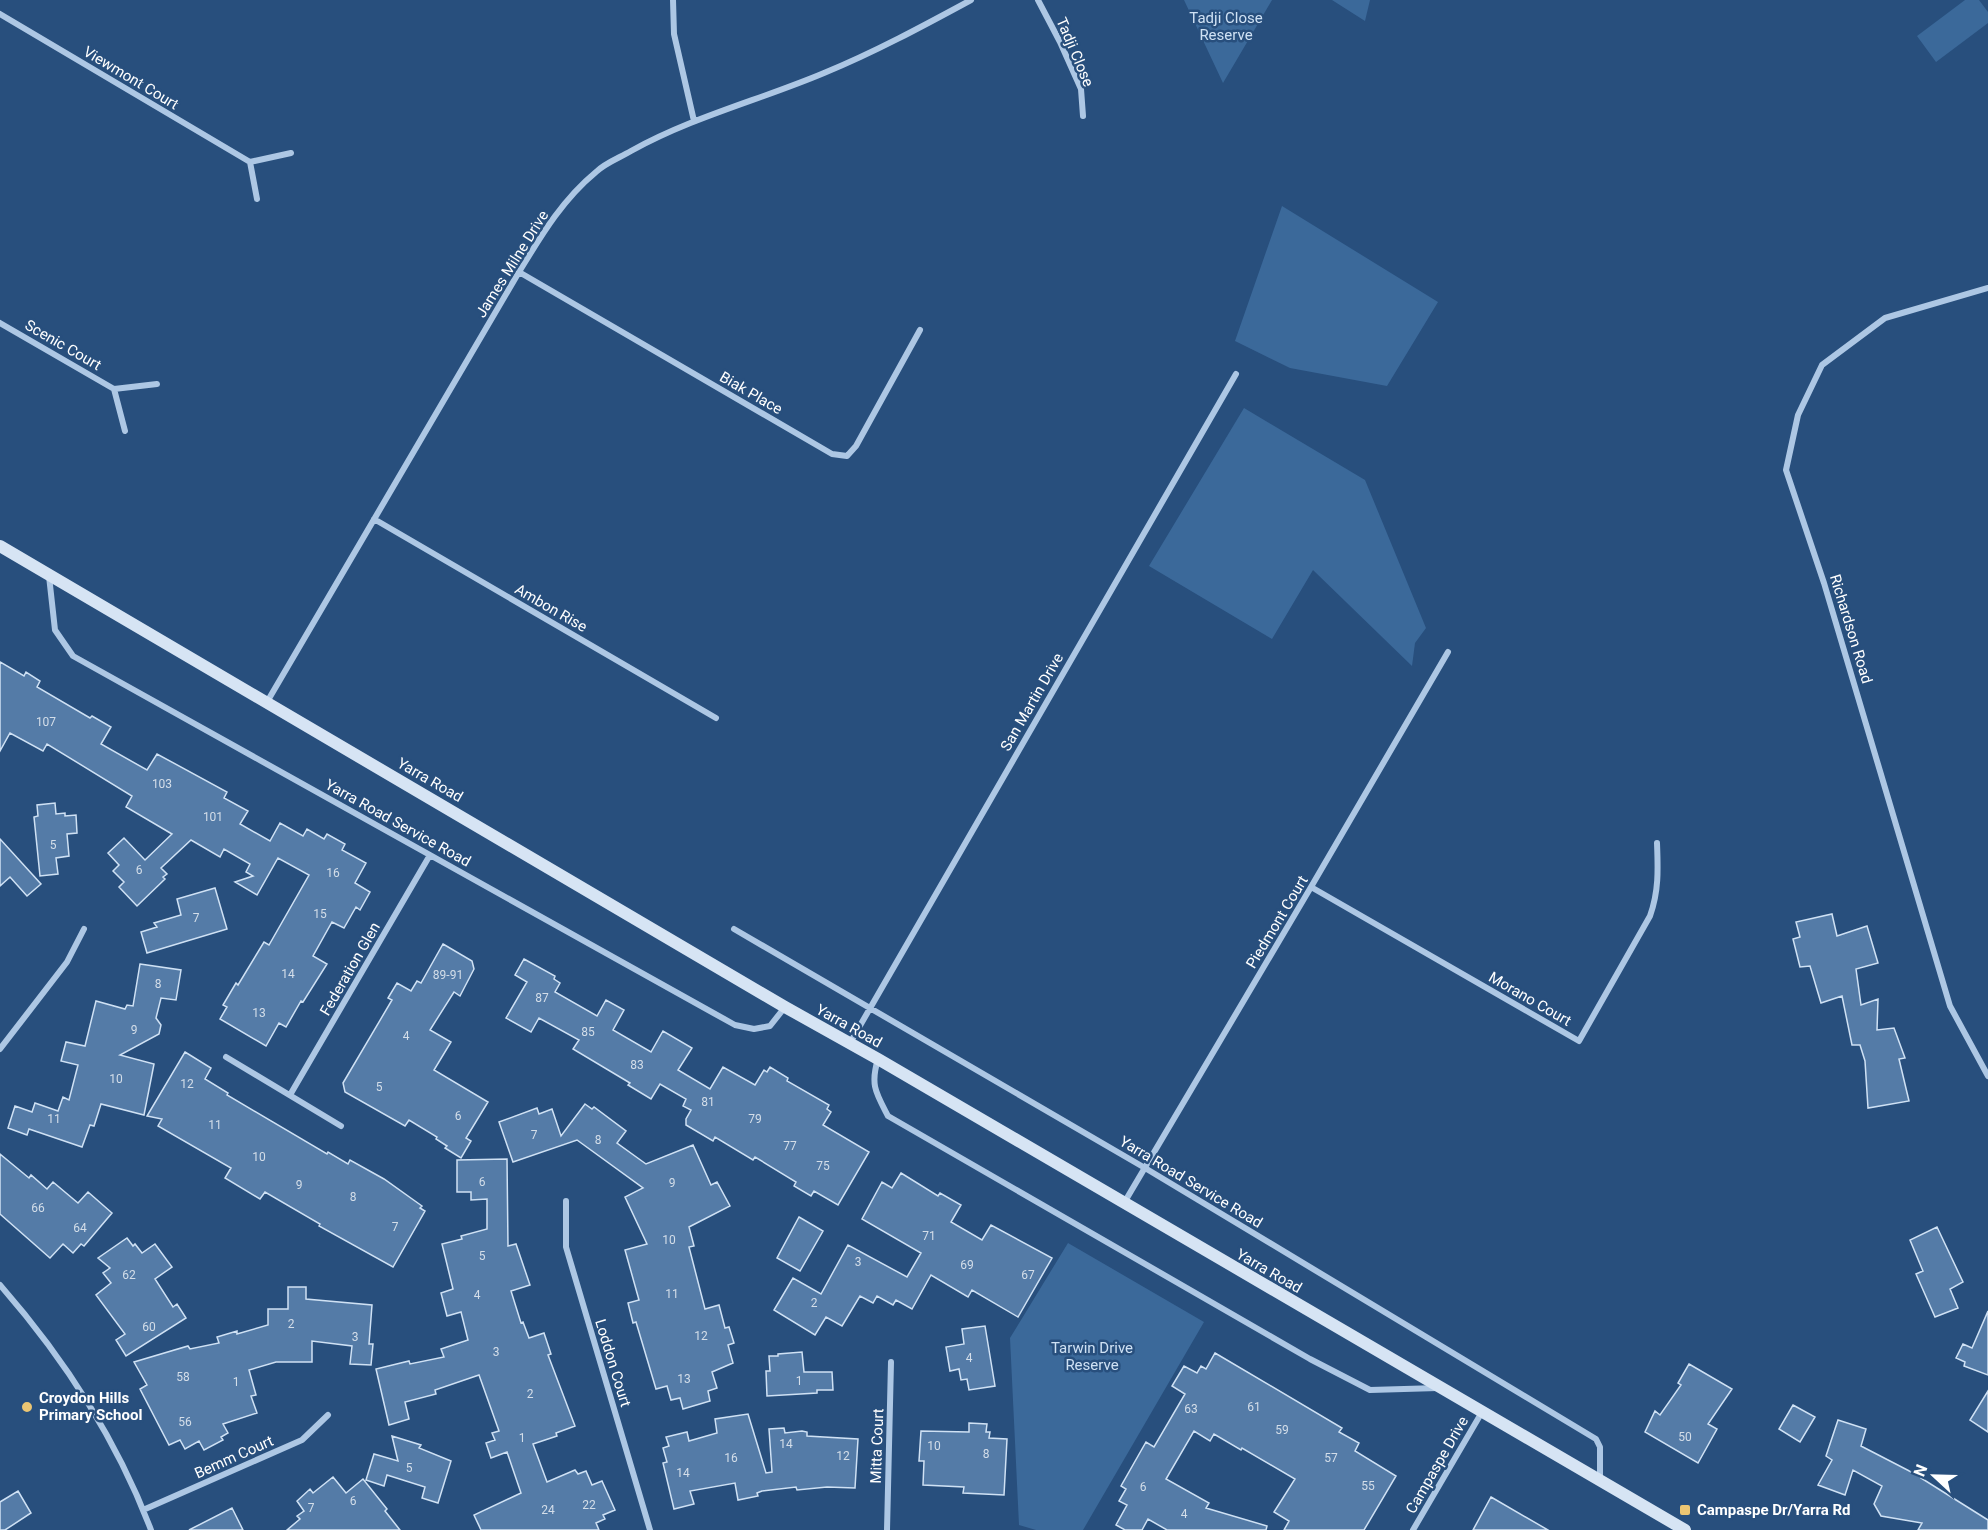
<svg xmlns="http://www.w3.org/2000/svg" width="1988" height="1530" font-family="Roboto,sans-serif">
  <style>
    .green { fill: #3b699a }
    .building { fill: #547ba7; stroke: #cfe1f4; stroke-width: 1.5 }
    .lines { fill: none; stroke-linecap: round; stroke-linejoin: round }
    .street { stroke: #adc7e4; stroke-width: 6 }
    .secondary { stroke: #d6e4f4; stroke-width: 12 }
    .poi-dot { fill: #ecc673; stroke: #284f7d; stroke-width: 2 }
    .labels { text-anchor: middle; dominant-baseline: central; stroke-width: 5; stroke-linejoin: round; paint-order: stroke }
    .number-label { font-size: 12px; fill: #d4dee9 }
    .park-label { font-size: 15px; fill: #cfe1f4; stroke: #284f7d }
    .street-label { font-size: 15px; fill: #fff; stroke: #284f7d }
    .poi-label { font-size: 15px; font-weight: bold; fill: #fff; stroke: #284f7d; text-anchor: start }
  </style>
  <rect width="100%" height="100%" fill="#284f7d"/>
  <path class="green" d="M1184,0H1272L1223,83Z
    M1332,0H1370L1365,21Z
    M1965,0H1979L1988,12V23L1936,62L1917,36Z
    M1282,206L1438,302L1387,386L1290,368L1235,341Z
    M1244,408L1365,480L1426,628L1415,643L1412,666L1313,570L1272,639L1149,566Z
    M1068,1243L1204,1322L1083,1530H1036L1019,1525L1010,1338Z"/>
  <path class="building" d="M0,662L24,676L26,672L40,681L37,687L90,718L92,716L111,727L101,744L147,770L157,754L227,792L224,798L248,811L240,824L270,841L280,823L303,836L307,829L324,839L327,834L345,844L342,850L366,863L355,883L370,892L360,910L356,907L344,928L332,922L313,956L327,964L303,1002L301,1001L286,1027L279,1023L266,1046L220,1019L227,1007L223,1005L236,983L238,985L264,942L269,945L309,875L278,858L257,895L235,882L253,876L246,872L250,864L224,849L220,857L191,840L161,868L167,874L163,877L165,879L137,906L119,887L124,882L113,871L119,865L108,853L124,838L145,860L172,834L126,807L132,796L47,744L43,751L10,733L0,751Z
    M55,803L56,814L65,813V816L76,815L77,833L67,834L69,856L56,858L58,874L40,876L34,817L38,816L37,805Z
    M0,839L41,884L27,896L10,877L0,886Z
    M215,888L227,929L147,953L141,932L157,927L154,923L181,915L177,899Z
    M1832,914L1837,936L1867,926L1878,963L1856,969L1861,1005L1878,999L1877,1030L1894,1028L1905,1058L1899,1059L1909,1101L1868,1108L1865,1061L1860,1045H1852L1842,996L1821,1003L1810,966L1800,967L1793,939L1800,937L1796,922Z
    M443,944L472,961L474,969L460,996L454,992L430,1030L451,1042L434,1070L488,1102L466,1138L471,1141L461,1158L445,1148L447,1146L436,1139L437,1137L409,1120L405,1126L345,1092L343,1083L392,1000L388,998L397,983L411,991L417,981L421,983Z
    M524,959L555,976L554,979L560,983L555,992L597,1016L606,1000L624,1010L613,1030L651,1052L663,1031L692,1048L678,1070L710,1089L723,1067L755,1085L764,1070L767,1072L770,1067L788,1078L787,1081L829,1105L827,1109L831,1112L823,1125L869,1152L838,1205L814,1191L811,1196L794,1186L796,1182L755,1157L753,1160L715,1137L713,1141L686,1125V1119L691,1110L683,1106L686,1099L660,1084L651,1099L628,1085L630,1083L573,1049L579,1040L539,1018L531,1032L506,1018L527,982L515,975Z
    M140,964L181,970L176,1000L161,998L156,1018L161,1025L159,1034L120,1055L154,1064L144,1115L101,1104L94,1126L90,1125L82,1147L29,1129L27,1135L8,1128L15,1106L32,1112L35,1103L58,1111L63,1097L69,1100L78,1065L61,1061L66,1042L85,1046L96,1001L125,1009L127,1005L133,1006Z
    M185,1052L211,1068L205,1079L228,1093L227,1095L327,1154L328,1152L348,1164L350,1160L384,1179L422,1206L420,1208L425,1211L393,1267L319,1226L320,1224L265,1192L260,1199L225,1178L231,1168L158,1126L162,1119L147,1116Z
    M585,1104L592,1109L594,1107L626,1131L617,1143L646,1164L693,1145L711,1185L717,1182L730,1206L689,1227L694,1246L689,1247L705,1309L719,1305L725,1328L729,1327L734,1343L728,1345L733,1363L712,1372L717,1388L708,1391L710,1401L683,1409L680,1398L671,1400L667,1386L656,1389L636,1322L633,1323L628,1303L639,1300L625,1250L647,1244L625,1197L643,1188L577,1140L513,1162L499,1122L537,1108L539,1114L552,1109L561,1136Z
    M0,1154L29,1178L31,1175L47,1189L53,1182L78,1203L88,1192L112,1213L84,1246L81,1244L73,1253L63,1244L50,1258L0,1214Z
    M507,1159L508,1246L516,1244L530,1285L511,1291L521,1323L523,1322L529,1338L544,1333L551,1354L548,1355L575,1426L556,1433L557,1436L533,1444L547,1482L575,1470L578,1474L586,1471L592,1485L602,1481L615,1510L603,1515L605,1519L596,1523L599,1530H481L474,1515L521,1493L507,1452L491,1458L486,1443L495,1440L492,1433L499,1431L479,1375L435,1390L436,1394L405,1402L409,1419L389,1425L376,1369L409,1361L410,1364L444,1357L441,1349L468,1340L461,1312L447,1316L441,1293L453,1289L442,1244L462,1239L461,1236L487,1229V1199L471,1200V1192H457V1160Z
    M901,1173L938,1196L940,1193L961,1205L951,1222L982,1240L991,1225L1052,1258L1018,1317L972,1290L968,1297L931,1275L912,1309L896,1300L893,1305L877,1296L873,1303L860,1296L842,1326L826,1317L815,1335L774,1310L793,1278L821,1294L848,1245L907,1277L921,1253L862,1219L882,1182L892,1188Z
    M799,1217L823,1231L800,1271L777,1258Z
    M1937,1227L1963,1282L1950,1289L1958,1308L1935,1317L1916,1274L1923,1271L1910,1240Z
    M127,1238L133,1246L135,1244L142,1253L155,1244L172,1267L155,1279L173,1307L177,1304L186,1318L126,1356L116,1340L125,1334L96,1295L111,1283L103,1273L110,1268L98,1258Z
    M288,1287H306V1299L372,1305L369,1344H373L371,1365L350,1364L352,1346L312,1341V1362H276L249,1370L256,1395L251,1396L257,1413L223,1424L228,1433L221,1437L223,1440L204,1450L199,1441L185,1449L180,1440L169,1445L140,1389L147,1385L134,1362L188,1346L190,1349L219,1343L217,1337L237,1331V1334L268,1325V1309H288Z
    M1988,1311V1375L1964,1366L1965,1362L1956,1358L1963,1344L1972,1348Z
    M985,1326L995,1386L969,1390L967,1379L961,1380L959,1369L950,1371L946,1347L964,1344L962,1329Z
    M802,1352L804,1372H832L833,1390H817V1393L767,1396L766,1371H770L769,1356H778V1354Z
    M1215,1353L1342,1428L1339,1432L1359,1443L1355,1451L1396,1476L1364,1530H1284L1289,1521L1274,1512L1295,1479L1242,1448L1241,1450L1214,1434L1210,1441L1194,1431L1166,1479L1209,1503L1206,1508L1267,1526L1266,1530H1167L1148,1519L1142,1530H1125L1116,1525L1127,1505L1119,1501L1126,1489L1121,1486L1146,1442L1154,1447L1185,1394L1172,1386L1184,1366L1197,1373L1201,1366L1206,1369Z
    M1689,1364L1732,1389L1708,1424L1717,1429L1698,1463L1645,1432L1655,1411L1660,1415L1681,1385L1678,1383Z
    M1988,1391V1432L1970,1420Z
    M1793,1405L1815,1417L1800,1442L1779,1429Z
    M748,1414L766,1473L772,1472L769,1429L784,1428L785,1433L802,1431L807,1432V1436L858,1439L855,1488L827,1487L797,1490L796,1487L762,1491L757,1493L758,1496L738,1500L735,1483L690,1491L694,1504L674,1509L663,1463L667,1462L663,1448L669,1446L666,1437L687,1432L689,1441L717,1433L715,1419Z
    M1838,1420L1866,1429L1861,1446L1921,1477V1478L1988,1520V1530H1918L1922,1523L1881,1516L1874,1504L1882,1486L1853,1470L1845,1495L1818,1485L1832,1460L1826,1456Z
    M969,1423L987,1424L986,1432H990L989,1438L1007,1439L1004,1495L963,1493L964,1487L923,1485L924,1461H919L921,1431L969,1432Z
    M392,1436L421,1445L419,1448L451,1461L438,1503L422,1498L425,1487L387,1475L384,1486L366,1480L374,1454L398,1461Z
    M333,1477L346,1493L363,1479L387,1509L385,1511L400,1530H287L300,1519L297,1516L304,1511L297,1501L310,1489L313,1493Z
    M18,1491L31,1513L5,1530H0V1502Z
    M1491,1497L1548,1530H1473Z
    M232,1508L243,1530H189Z"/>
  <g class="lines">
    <path class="street" d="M673,0L674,34L694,121
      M1038,0L1060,42L1081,89L1083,116
      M0,14L250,162
      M257,199L250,162L291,153
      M519,272L832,454L847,456L856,446L920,330
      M1988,288L1885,318L1822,365L1798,415L1786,470L1824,583L1950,1006L1988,1076
      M0,323L114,389
      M125,431L114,389L157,384
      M374,519L716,718
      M49,576L55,630L73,656L735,1025L754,1029L770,1026L785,1007
      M267,702L519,272C541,236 562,200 596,172C605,163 619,158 631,151C692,117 760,100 824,73C875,52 923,26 971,0
      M1311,887L1579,1041L1650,916C1659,891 1658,869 1657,843
      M734,929L1145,1168L1596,1439L1600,1447V1480
      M850,1043L1236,374
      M0,1049L67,962L84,929
      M226,1057L341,1126
      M878,1059C870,1085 876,1093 888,1116L1310,1359L1370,1390L1438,1388
      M290,1095L430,855
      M566,1201V1247L650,1530
      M1124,1203L1311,887L1448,652
      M0,1285C63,1357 117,1440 151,1530
      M143,1510L302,1440L328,1415
      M887,1530L891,1362
      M1413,1530L1482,1412"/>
    <path class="secondary" d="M0,546L785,1007L878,1059L1685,1530"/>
  </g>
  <g class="poi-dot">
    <circle cx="27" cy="1407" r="6"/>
    <rect x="1679" y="1504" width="12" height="12" rx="3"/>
  </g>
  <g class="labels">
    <g class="number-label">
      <text x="46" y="722">107</text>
      <text x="162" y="784">103</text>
      <text x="213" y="817">101</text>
      <text x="53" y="845">5</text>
      <text x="139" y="870">6</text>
      <text x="333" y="873">16</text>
      <text x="320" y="914">15</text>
      <text x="196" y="918">7</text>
      <text x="288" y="974">14</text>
      <text x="448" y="975">89-91</text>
      <text x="158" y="984">8</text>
      <text x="542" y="998">87</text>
      <text x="259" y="1013">13</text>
      <text x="134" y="1030">9</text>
      <text x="588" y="1032">85</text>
      <text x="406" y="1036">4</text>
      <text x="637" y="1065">83</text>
      <text x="116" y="1079">10</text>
      <text x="187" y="1084">12</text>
      <text x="379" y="1087">5</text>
      <text x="708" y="1102">81</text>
      <text x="458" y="1116">6</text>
      <text x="54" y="1119">11</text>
      <text x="755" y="1119">79</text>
      <text x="215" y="1125">11</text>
      <text x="534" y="1135">7</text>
      <text x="598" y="1140">8</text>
      <text x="790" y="1146">77</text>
      <text x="259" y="1157">10</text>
      <text x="823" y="1166">75</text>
      <text x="482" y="1182">6</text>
      <text x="672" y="1183">9</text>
      <text x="299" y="1185">9</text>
      <text x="353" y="1197">8</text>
      <text x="38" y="1208">66</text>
      <text x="395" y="1227">7</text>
      <text x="80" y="1228">64</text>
      <text x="929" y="1236">71</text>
      <text x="669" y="1240">10</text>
      <text x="482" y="1256">5</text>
      <text x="858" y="1262">3</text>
      <text x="967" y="1265">69</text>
      <text x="129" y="1275">62</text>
      <text x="1028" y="1275">67</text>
      <text x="672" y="1294">11</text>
      <text x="477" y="1295">4</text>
      <text x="814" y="1303">2</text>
      <text x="291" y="1324">2</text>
      <text x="149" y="1327">60</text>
      <text x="701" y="1336">12</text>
      <text x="355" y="1337">3</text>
      <text x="496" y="1352">3</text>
      <text x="969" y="1358">4</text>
      <text x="183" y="1377">58</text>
      <text x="684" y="1379">13</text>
      <text x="799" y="1381">1</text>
      <text x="236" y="1382">1</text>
      <text x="530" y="1394">2</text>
      <text x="1254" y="1407">61</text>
      <text x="1191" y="1409">63</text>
      <text x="185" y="1422">56</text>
      <text x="1282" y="1430">59</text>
      <text x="1685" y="1437">50</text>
      <text x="522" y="1438">1</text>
      <text x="786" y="1444">14</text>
      <text x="934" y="1446">10</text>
      <text x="986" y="1454">8</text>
      <text x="843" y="1456">12</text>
      <text x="731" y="1458">16</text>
      <text x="1331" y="1458">57</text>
      <text x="409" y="1468">5</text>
      <text x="683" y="1473">14</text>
      <text x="1368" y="1486">55</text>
      <text x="1143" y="1487">6</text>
      <text x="353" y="1501">6</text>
      <text x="589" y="1505">22</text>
      <text x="311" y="1508">7</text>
      <text x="548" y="1510">24</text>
      <text x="1184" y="1514">4</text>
    </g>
    <g class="park-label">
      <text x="1226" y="18">Tadji Close<tspan x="1226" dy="17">Reserve</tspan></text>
      <text x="1092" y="1348">Tarwin Drive<tspan x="1092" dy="17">Reserve</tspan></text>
    </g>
    <g class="street-label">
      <text transform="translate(1075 52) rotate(67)">Tadji Close</text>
      <text transform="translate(131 78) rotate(31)">Viewmont Court</text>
      <text transform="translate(512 264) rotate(-58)">James Milne Drive</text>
      <text transform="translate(63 345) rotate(30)">Scenic Court</text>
      <text transform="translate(751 393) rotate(30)">Biak Place</text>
      <text transform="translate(551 608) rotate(30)">Ambon Rise</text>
      <text transform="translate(1851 629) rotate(73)">Richardson Road</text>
      <text transform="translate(1032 702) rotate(-60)">San Martin Drive</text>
      <text transform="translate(430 780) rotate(30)">Yarra Road</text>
      <text transform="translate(398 823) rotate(29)">Yarra Road Service Road</text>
      <text transform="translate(1277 922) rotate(-59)">Piedmont Court</text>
      <text transform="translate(350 969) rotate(-60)">Federation Glen</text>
      <text transform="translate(1530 999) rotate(30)">Morano Court</text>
      <text transform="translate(849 1026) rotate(29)">Yarra Road</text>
      <text transform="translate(1191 1182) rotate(31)">Yarra Road Service Road</text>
      <text transform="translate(1269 1271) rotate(30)">Yarra Road</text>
      <text transform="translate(613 1363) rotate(73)">Loddon Court</text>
      <text transform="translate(877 1446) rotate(-88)">Mitta Court</text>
      <text transform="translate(234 1457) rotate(-24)">Bemm Court</text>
      <text transform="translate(1437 1465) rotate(-60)">Campaspe Drive</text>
    </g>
    <g class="poi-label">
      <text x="39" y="1398">Croydon Hills<tspan x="39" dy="17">Primary School</tspan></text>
      <text x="1697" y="1510">Campaspe Dr/Yarra Rd</text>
    </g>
  </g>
  <g transform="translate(1934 1476) rotate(292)" stroke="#284f7d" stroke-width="4.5" paint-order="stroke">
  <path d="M0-4.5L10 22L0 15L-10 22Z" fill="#ffffff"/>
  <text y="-9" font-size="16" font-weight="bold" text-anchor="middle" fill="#ffffff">N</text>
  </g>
</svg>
